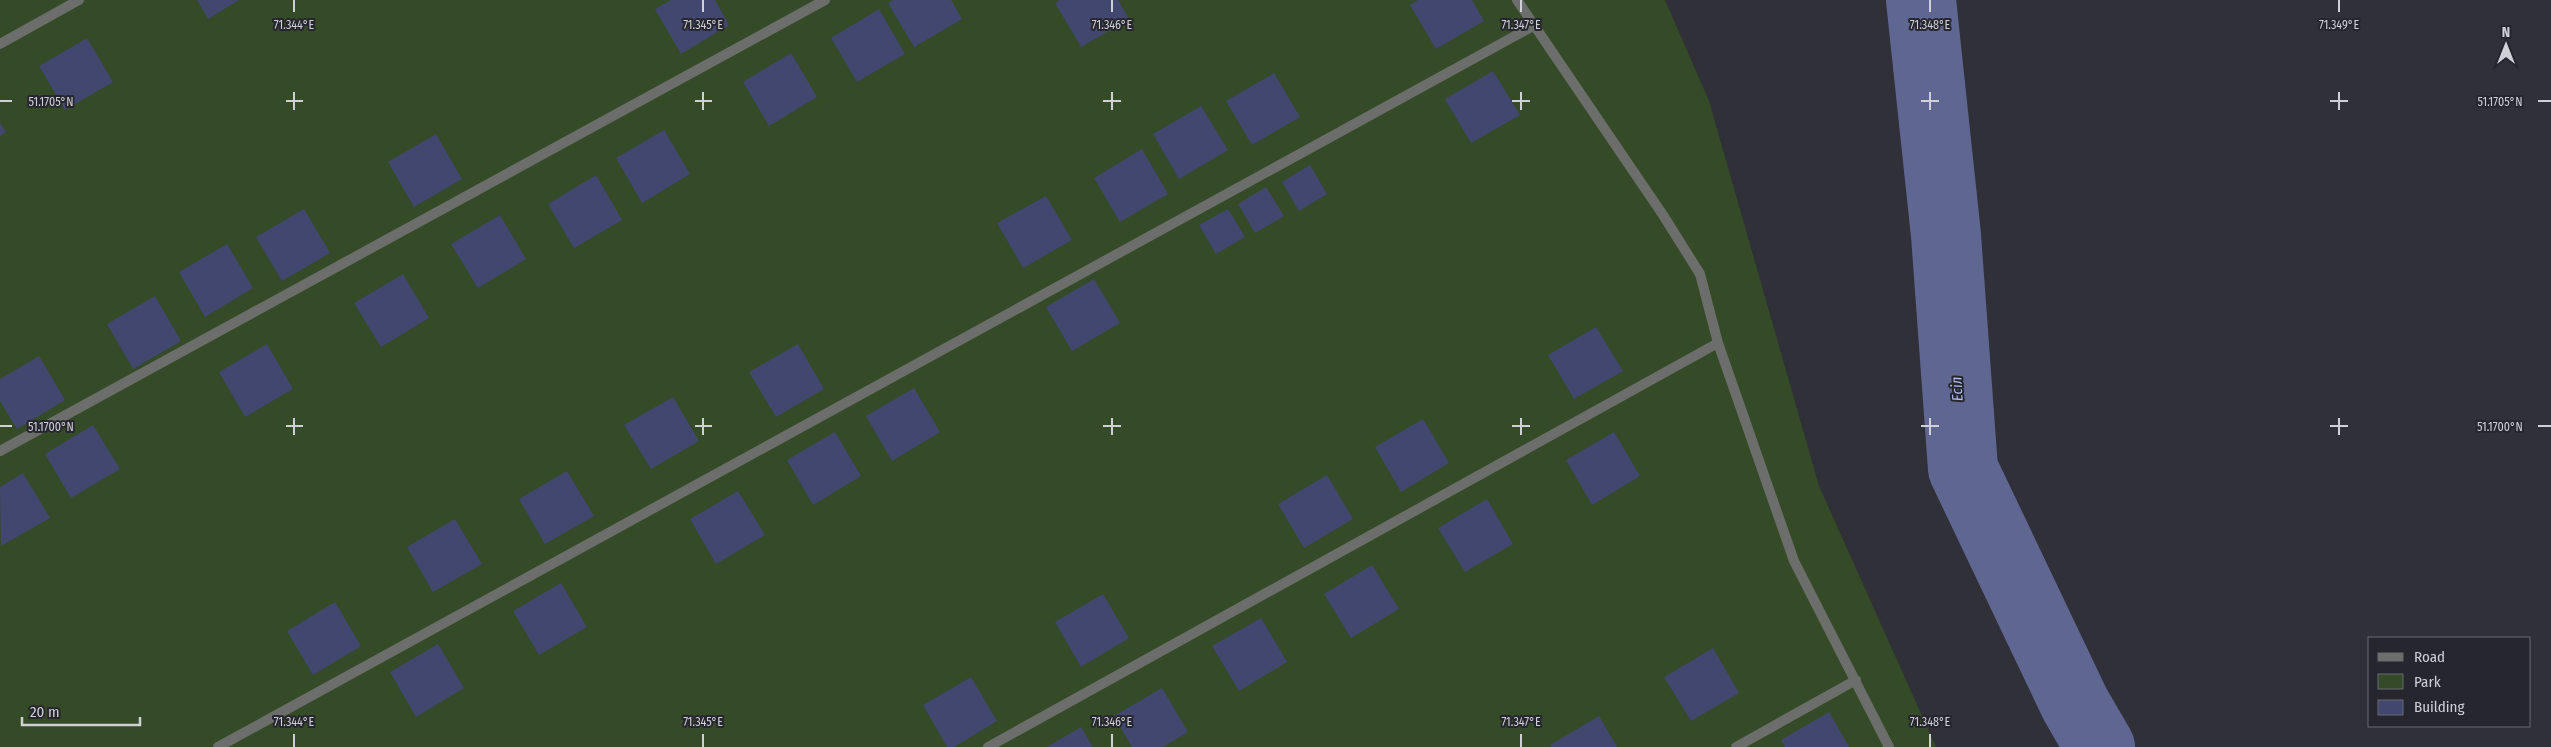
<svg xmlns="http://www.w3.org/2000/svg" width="2551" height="747" font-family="'Fira Sans Condensed',sans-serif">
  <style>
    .green { fill: #354a27 }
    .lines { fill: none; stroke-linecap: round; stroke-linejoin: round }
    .river { stroke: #606692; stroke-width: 70 }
    .building { fill: #424770 }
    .minor { stroke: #6c6e6b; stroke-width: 10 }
    .ticks { fill: none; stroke: #d0d1d6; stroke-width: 2 }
    .labels { text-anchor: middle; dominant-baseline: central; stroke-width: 4; stroke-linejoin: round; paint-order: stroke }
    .water-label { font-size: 15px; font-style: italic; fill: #b3bbf3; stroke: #25262e }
    .ticks-label { font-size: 12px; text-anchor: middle; fill: #d0d1d6; stroke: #25262e; stroke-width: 4; stroke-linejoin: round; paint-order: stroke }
  </style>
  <rect width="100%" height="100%" fill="#2f3038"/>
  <path class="green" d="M0,0H1665L1709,101L1819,486L1936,747H0Z"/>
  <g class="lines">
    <path class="river" d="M1921,0L1946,235L1963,469L2075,704L2100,747"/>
  </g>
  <path class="building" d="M197,0H239L208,19Z
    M671,0H715L729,25L681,54L655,9Z
    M893,0H951L962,19L914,47L888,3Z
    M1060,0H1118L1129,19L1081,47L1055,3Z
    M1418,0H1472L1484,21L1436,49L1410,5Z
    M879,9L905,54L857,82L831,38Z
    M87,38L113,82L65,110L39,66Z
    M791,53L817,97L769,126L743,82Z
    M1493,71L1520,115L1471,143L1445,99Z
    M1274,73L1300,117L1252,145L1226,101Z
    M1201,106L1228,150L1179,179L1153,134Z
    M0,123L6,132L0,136Z
    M664,130L690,174L642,203L616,158Z
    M436,134L462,179L414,207L388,162Z
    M1142,149L1168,194L1120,222L1094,178Z
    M1310,165L1327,194L1299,211L1282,182Z
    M596,175L622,220L574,248L548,204Z
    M1266,187L1284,216L1255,233L1238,204Z
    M1046,196L1072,240L1023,268L997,223Z
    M304,209L330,253L282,281L256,237Z
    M1228,209L1245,237L1216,254L1199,225Z
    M500,215L526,259L478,288L451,244Z
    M227,244L253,288L205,317L179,272Z
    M403,274L429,318L381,347L354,303Z
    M1094,279L1120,323L1072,351L1046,307Z
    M155,296L181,341L133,369L107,324Z
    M1596,327L1623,371L1574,399L1548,355Z
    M267,344L293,389L245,417L219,372Z
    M798,344L824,389L776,417L749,372Z
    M39,356L65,400L17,429L0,401V379Z
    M914,388L940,432L892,461L866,416Z
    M673,397L699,441L651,469L624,425Z
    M1423,419L1449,463L1401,492L1375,447Z
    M93,425L120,469L71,498L45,454Z
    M835,432L861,476L813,505L787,460Z
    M1614,432L1640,476L1592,505L1566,460Z
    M567,471L594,516L545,544L519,499Z
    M23,473L50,518L1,546L0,487Z
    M1327,475L1353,519L1304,548L1278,504Z
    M738,491L765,535L716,564L690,519Z
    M1487,499L1513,544L1465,572L1438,528Z
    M455,519L482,564L433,592L407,547Z
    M1372,565L1399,609L1351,638L1324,594Z
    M561,583L587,627L539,655L513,611Z
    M1103,594L1129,638L1081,667L1055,622Z
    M335,602L361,646L313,675L287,631Z
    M1261,618L1287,662L1239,691L1212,646Z
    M438,644L464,688L416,717L390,672Z
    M1713,648L1739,693L1691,721L1664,677Z
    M971,677L997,721L954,747H947L923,705Z
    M1162,688L1188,732L1163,747H1132L1114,716Z
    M1829,712L1849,747H1785L1781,740Z
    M1599,716L1617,747H1552L1550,745Z
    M1081,727L1093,747H1047Z"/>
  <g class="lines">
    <path class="minor" d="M1517,0L1663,215L1700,274L1718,343L1794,561L1889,747
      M0,44L79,0
      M0,451L825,0
      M218,747L1533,26
      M988,747L1718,343
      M1736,747L1856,680"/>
  </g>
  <path class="ticks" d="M294,0V12M703,0V12M1112,0V12M1521,0V12M1930,0V12M2339,0V12M294,92V110M703,92V110M1112,92V110M1521,92V110M1930,92V110M2339,92V110M0,101H12M286,101H303M695,101H712M1103,101H1121M1512,101H1530M1921,101H1939M2330,101H2348M2538,101H2551M294,418V435M703,418V435M1112,418V435M1521,418V435M1930,418V435M2339,418V435M0,426H12M286,426H303M695,426H712M1103,426H1121M1512,426H1530M1921,426H1939M2330,426H2348M2538,426H2551M294,734V747M703,734V747M1112,734V747M1521,734V747M1930,734V747"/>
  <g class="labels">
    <g class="water-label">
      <text transform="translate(1957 389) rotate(-94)">Есіл</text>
    </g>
  </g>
  <g class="ticks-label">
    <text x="294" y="29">71.344°E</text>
    <text x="703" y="29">71.345°E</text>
    <text x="1112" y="29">71.346°E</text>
    <text x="1521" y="29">71.347°E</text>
    <text x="1930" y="29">71.348°E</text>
    <text x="2339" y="29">71.349°E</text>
    <text x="51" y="106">51.1705°N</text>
    <text x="2500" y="106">51.1705°N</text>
    <text x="51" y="431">51.1700°N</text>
    <text x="2500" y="431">51.1700°N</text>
    <text x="294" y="726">71.344°E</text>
    <text x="703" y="726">71.345°E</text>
    <text x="1112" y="726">71.346°E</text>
    <text x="1521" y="726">71.347°E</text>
    <text x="1930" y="726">71.348°E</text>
  </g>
  <rect x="2368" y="637" width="162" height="90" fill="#25262e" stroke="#696a71"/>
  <rect x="2378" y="653" width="25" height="8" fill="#6c6e6b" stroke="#696a71"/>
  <text x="2414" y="662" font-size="15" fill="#d0d1d6">Road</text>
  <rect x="2378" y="674" width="25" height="15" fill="#354a27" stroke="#696a71"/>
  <text x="2414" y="687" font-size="15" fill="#d0d1d6">Park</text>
  <rect x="2378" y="700" width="25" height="15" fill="#424770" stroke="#696a71"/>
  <text x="2414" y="712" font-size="15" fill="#d0d1d6">Building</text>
  <g transform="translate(2506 45)" stroke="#25262e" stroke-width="4" paint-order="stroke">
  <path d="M0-4L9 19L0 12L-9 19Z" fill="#d0d1d6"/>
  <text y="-8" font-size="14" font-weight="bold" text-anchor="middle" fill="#d0d1d6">N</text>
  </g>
  <path d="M22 717v8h118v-8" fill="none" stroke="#d0d1d6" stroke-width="2.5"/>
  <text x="30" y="717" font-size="15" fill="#d0d1d6" stroke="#25262e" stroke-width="4" paint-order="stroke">20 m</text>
</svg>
